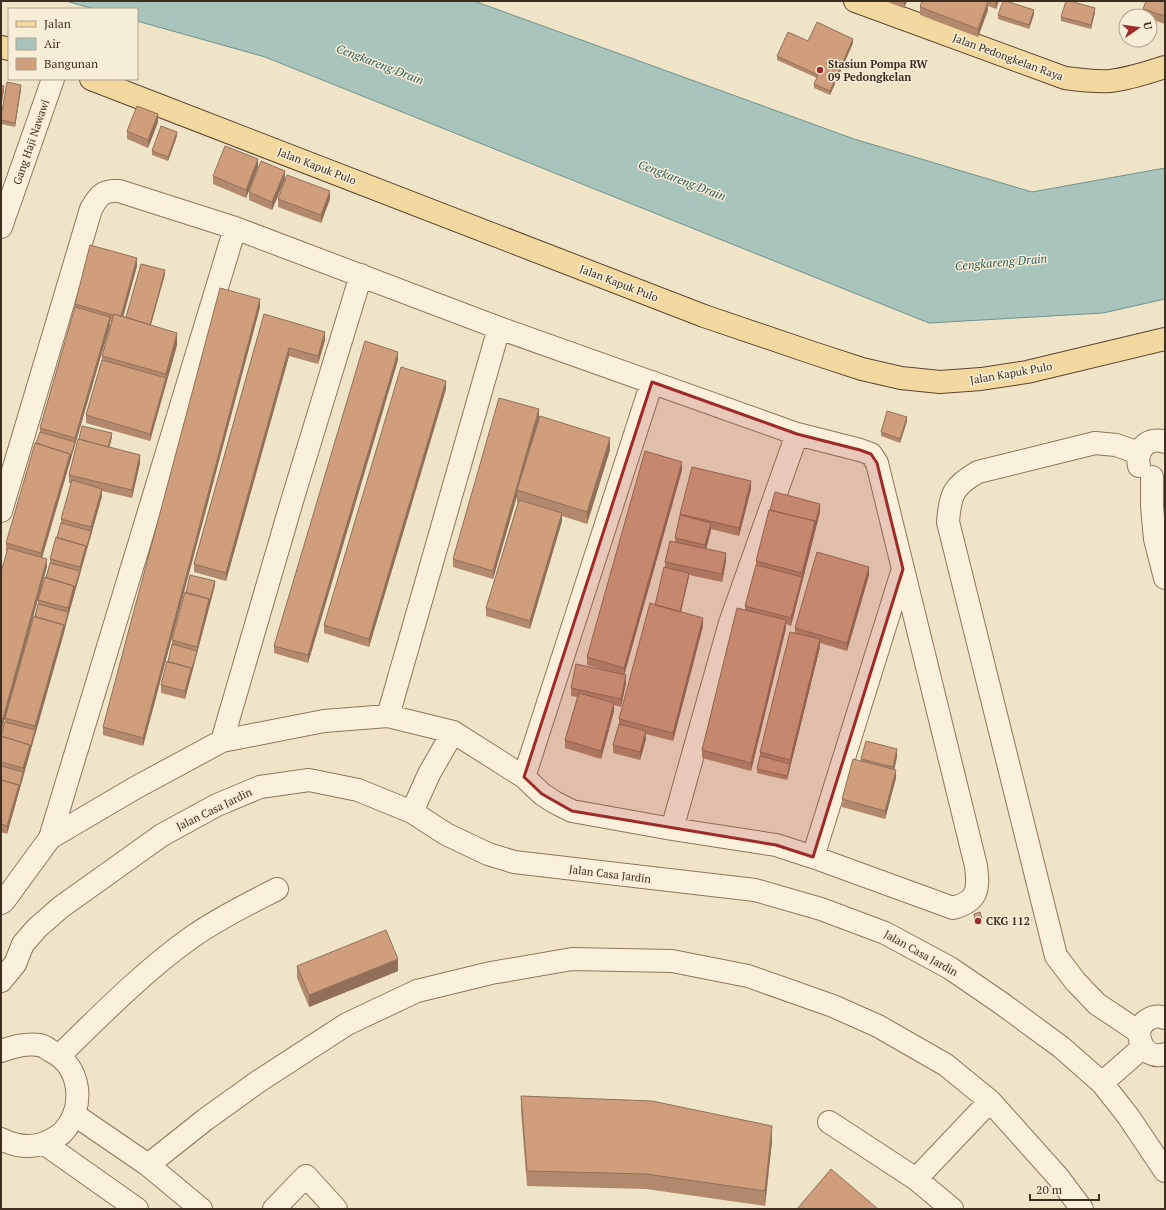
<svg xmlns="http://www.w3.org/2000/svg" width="1166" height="1210" font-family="'PT Serif',serif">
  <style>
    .water { fill: #a9c4bc; stroke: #6f938a }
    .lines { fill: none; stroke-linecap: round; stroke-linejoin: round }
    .minor-casing { stroke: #8d765c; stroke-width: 24 }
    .major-casing { stroke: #5b4430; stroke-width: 24 }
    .minor { stroke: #faf1dc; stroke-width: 22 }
    .major { stroke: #f3d9a0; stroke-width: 22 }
    .wall { fill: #b2896c }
    .shaded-wall { fill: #916f58 }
    .building { fill: #cf9f7d; stroke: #916f58 }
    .marked { fill: #9e2a2b; fill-opacity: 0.2; stroke: #9e2a2b; stroke-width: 3; stroke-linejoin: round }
    .poi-dot { fill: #9e2a2b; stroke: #f7eed8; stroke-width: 1.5 }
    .labels { text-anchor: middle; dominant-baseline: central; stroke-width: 3; stroke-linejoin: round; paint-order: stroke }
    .street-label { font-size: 11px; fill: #3d2e20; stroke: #f7eed8 }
    .poi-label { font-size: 11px; font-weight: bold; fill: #3d2e20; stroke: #f7eed8; text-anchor: start }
    .water-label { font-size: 12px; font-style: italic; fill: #2f5d5a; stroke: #f7eed8 }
  </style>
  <rect width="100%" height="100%" fill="#f0e4c8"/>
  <path class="water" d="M66,1H474L854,139L1032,192L1165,168V299L1103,313L929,323L265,57L137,21V9H94Z"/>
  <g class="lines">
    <defs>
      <path id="minor" d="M1,227L53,79
        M1139,453L1116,445L1095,443L978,472C953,486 950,495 948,522L1056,956L1075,981L1097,1004L1139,1032
        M1139,466C1135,449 1149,436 1165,442
        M1152,477V506L1155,539L1165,578
        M1,511L91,209C99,195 103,190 119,191L235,228L499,328L797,434L860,450L871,454L877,463L976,866C979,890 978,901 953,908L813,857L776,845L672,829L572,811L554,802L542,794L524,777L453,732L388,716L324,721L222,741L135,788L50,838L4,901L1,903
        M388,716L499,328
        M222,741L292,501L361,275
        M524,777L652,382
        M412,812L429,774L453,732
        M672,829L730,623L797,434
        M50,838L235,228
        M813,857L903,569
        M1,981L15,964L23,944L37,928L61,907L162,835L217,805L260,787L309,780L358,790L412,812L446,834L488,854L514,862L755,890L821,909L885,933L950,968L1001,1003L1061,1047L1102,1083L1128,1116L1165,1171
        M1165,1018C1160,1016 1154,1016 1149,1019C1129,1029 1143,1062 1165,1054
        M1,1051C14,1046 26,1043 40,1045C44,1046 48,1049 51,1051C81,1066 86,1107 63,1132C61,1135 57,1136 53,1139C36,1149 19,1148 1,1139
        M60,1055C102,1014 144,971 192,937C219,918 248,904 277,889
        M1102,1083L1143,1047
        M75,1115L148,1165L201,1209
        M829,1122L916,1179L990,1101
        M45,1144L137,1209
        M148,1165L206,1119L259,1081L347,1024L417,991L491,973L572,959L672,961L748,976L833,1006L878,1026L946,1065L990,1101L1058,1177L1082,1209
        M916,1179L952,1209
        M274,1209L306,1176L336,1209"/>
      <path id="major" d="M855,1L1065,78C1080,80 1095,82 1110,81C1128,79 1147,73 1165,67
        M1,47L9,49
        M91,79L704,316L813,353L862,369L901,378L940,382L981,379L1027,372L1165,339"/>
    </defs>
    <use href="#minor" class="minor-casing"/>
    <use href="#major" class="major-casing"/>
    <use href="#minor" class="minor"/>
    <use href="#major" class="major"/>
  </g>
  <path class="wall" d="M885,1H907L904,8Z
    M922,1H999L996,9L988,6V10L978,37L920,15V7Z
    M1165,1V24L1150,19V16H1143V9Z
    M1095,12L1091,29L1061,21V17Z
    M1034,14L1029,29L998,19V15Z
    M808,41L853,43L830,95L814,88V84L817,78L777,60V56Z
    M21,89L15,127L1,124V117Z
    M158,122L148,148L127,139V131Z
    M177,136L168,161L152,155V151Z
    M258,167L246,198L213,184V176Z
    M285,179L272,210L249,200V192Z
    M278,199H330L321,223L278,207Z
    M137,266L123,316L126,317L165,274L151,325L177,345L150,441L86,423V415L102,360V356L111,322H110V325L42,558L47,567L6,551V543L40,432V428L75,308V304Z
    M260,307L143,746L103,735V727Z
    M264,314L325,340L318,364L289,356L226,581L194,572V564Z
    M398,360L308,663L274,653V646Z
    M446,389L369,647L324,633V625Z
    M539,417L610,450L587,524L562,516V521L530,629L486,616V608L518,502H517V496L493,579L453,567V559Z
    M907,421L900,443L881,436V432Z
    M112,437L109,447L140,463L132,498L102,491V496L7,834L1,832V736L5,722V718L38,604V600L46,578L50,563V559L61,523V519L71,483H69V475Z
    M682,470L624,675L626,683L621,707L614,705V711L601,759L565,748V740L577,697L571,696V688L611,672L587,665V657Z
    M751,489L739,536L711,529L706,549L726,561L722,582L689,575L681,612L703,626L673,741L646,734V739L640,760L613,753V745L619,724V719L655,605L665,567V562L675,542V538L680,514Z
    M820,512L791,626L786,624V628L751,771L702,758V750L745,610V606L756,565V561Z
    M869,575L847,651L820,643V647L787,780L757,773V769L760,756V752L795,633V628Z
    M215,585L185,699L161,693V685L168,662L172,644V640L186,593Z
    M897,757L894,770L896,778L885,819L842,807V799L861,761V759Z
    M297,966L398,971L309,1007L297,978Z
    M521,1096L772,1141L765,1206L646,1189L527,1186L521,1111Z"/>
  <path class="shaded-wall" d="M904,1H907L904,8Z
    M996,1H999L996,9Z
    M988,2V10L978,37V29Z
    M1095,8V12L1091,29V25Z
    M1034,10V14L1029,29V25Z
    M853,39V43L830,95V91Z
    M21,85V89L15,127V123Z
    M4,86V90L1,107V103Z
    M158,114V122L148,148V140Z
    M177,132V136L168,161V157Z
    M258,159V167L246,198V190Z
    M285,171V179L272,210V202Z
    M330,191V199L321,223V215Z
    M137,258V266L121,325V317Z
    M165,270V274L149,331V327Z
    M260,299V307L143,746V738Z
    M110,317V325L41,561V553L70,454L75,442V438Z
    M325,332V340L318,364V356Z
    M177,333V345L150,441V434L166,378V374Z
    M289,348V356L226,581V573Z
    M398,352V360L308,663V655Z
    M446,381V389L369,647V639Z
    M539,409V417L517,490V496L493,579V571Z
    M907,417V421L900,443V439Z
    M112,433V437L108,454V450Z
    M610,438V450L587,524V512Z
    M140,455V463L132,498V490Z
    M682,462V470L624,676V668Z
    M751,481V489L739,536V528Z
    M102,489V496L91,535V527Z
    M820,504V512L791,626V618L802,577V573L815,521Z
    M562,513V521L530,629V621Z
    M711,523V531L705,553V545Z
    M91,531V535L68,616V608L74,586L80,571V567L86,546Z
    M726,553V561L722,582V574Z
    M47,559V567L1,733V725Z
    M869,567V575L847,651V643Z
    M689,573V577L680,616V612Z
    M215,581V585L185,699V691L197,651V647L209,599Z
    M68,612V616L64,633L7,834V826L19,785L23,772V768L30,745L35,730V726L64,625Z
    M703,618V626L673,741V733Z
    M786,620V628L751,771V763Z
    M820,639V647L787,780V776L790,764V760Z
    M626,675V683L621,707V699Z
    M614,703V711L601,759V751Z
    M646,731V739L640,760V752Z
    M897,749V757L893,775V767Z
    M896,770V778L885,819V811Z
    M982,919V923L975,925V921Z
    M398,959V971L309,1007V995Z
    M772,1126V1141L765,1206V1191Z"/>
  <path class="building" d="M922,1H986L988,2L978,29L920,7Z
    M1003,1H1006L1034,10L1029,25L998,15Z
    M1066,1H1070L1095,8L1091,25L1061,17Z
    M1146,1H1165V16L1143,9Z
    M817,22L853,39L830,91L814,84L818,75L777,56L788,32L808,41Z
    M7,82L21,85L15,123L1,120V117Z
    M1,85L4,86L1,103Z
    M137,106L158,114L148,140L127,131Z
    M161,126L177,132L168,157L152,151Z
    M225,146L258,159L246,190L213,176Z
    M261,161L285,171L272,202L249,192Z
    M287,175L330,191L321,215L278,199Z
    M90,245L137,258L121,316L114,314L113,315L75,304Z
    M141,264L165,270L150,325L126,317Z
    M220,288L260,299L143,738L103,727Z
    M75,307L110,317L75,438L40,428Z
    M114,314L177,333L166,374L102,356Z
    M264,314L325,332L318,356L289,348L226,573L194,564Z
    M365,341L398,352L308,655L274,646Z
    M102,360L166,378L150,434L86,415Z
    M401,367L446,381L369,639L324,625Z
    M499,398L539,409L493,571L453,559Z
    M887,411L907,417L900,439L881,432Z
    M540,416L610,438L587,512L517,490Z
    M82,426L112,433L108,447L79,439Z
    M40,432L75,442L70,458V454L36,443Z
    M78,439L140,455L132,490L69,475Z
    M35,443L70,454L41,553L6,543Z
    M645,451L682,462L624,668L587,657Z
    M692,467L751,481L739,528L680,514Z
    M72,480L102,489L91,527L61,519Z
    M775,492L820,504L815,525V521L770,510Z
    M519,500L562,513L530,621L486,608Z
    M769,510L815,521L802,573L756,561Z
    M680,515L711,523L705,545L675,538Z
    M61,523L91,531L86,550V546L57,538Z
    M56,537L86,546L80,567L50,559Z
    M670,541L726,553L722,574L665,562Z
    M8,548L47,559L1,725V572Z
    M817,552L869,567L847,643L795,628Z
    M50,563L80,571L74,590V586L46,578Z
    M756,565L802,577L791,618L745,606Z
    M664,567L689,573L680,612L655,605Z
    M190,575L215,581L209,603V599L186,593Z
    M45,577L74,586L68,608L38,600Z
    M185,592L209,599L197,647L172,640Z
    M650,603L703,618L673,733L619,719Z
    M38,604L68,612L64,629V625L35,617Z
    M737,608L786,620L751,763L702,750Z
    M34,616L64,625L35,726L5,718Z
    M790,632L820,639L790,760L760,752Z
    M172,644L197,651L191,672V668L168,662Z
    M167,661L191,668L185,691L161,685Z
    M576,664L626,675L621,699L571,688Z
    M579,693L614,703L601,751L565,740Z
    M5,722L35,730L30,749V745L1,736Z
    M619,724L646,731L640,752L613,745Z
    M1,736L30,745L23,768L1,762Z
    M866,741L897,749L893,767L861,759Z
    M760,756L790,764L787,776L757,769Z
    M853,759L896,770L885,811L842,799Z
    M1,766L23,772L19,789V785L1,780Z
    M1,780L19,785L7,826L1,824Z
    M980,912L982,919L975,921L974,914Z
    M386,930L398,959L309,995L297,966Z
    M521,1096L652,1101L772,1126L765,1191L646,1174L527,1171Z
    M831,1169L878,1209H797Z"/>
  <path class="marked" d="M652,382L797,434L860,450L871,454L877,463L903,569L813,857L776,845L572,811L542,794L524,777Z"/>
  <g class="poi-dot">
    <circle cx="820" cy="70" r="4"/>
    <circle cx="978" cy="921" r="4"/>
  </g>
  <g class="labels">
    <g class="street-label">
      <text transform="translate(1008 57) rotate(20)">Jalan Pedongkelan Raya</text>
      <text transform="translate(31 142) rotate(-71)">Gang Haji Nawawi</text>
      <text transform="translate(317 166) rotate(21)">Jalan Kapuk Pulo</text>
      <text transform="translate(619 283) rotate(21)">Jalan Kapuk Pulo</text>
      <text transform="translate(1011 373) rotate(-10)">Jalan Kapuk Pulo</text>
      <text transform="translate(214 809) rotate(-26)">Jalan Casa Jardin</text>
      <text transform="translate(610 874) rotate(7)">Jalan Casa Jardin</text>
      <text transform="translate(921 953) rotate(29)">Jalan Casa Jardin</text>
    </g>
    <g class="poi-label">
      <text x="828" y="64">Stasiun Pompa RW<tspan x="828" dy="13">09 Pedongkelan</tspan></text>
      <text x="986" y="921">CKG 112</text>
    </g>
    <g class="water-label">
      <text transform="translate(380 64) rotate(21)">Cengkareng Drain</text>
      <text transform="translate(682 180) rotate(21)">Cengkareng Drain</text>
      <text transform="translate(1001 262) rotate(-5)">Cengkareng Drain</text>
    </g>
  </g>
  <rect width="1166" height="1210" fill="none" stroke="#3d2e20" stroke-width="4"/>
  <rect x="8" y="8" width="130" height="72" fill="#f7eed8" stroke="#ada18e"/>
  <rect x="16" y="21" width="20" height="6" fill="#f3d9a0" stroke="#ada18e"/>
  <text x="44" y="28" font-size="12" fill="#3d2e20">Jalan</text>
  <rect x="16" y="38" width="20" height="12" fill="#a9c4bc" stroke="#ada18e"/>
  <text x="44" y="48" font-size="12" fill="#3d2e20">Air</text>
  <rect x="16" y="58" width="20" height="12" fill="#cf9f7d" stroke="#ada18e"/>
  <text x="44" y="68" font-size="12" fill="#3d2e20">Bangunan</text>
  <g transform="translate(1138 28) rotate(77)"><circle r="19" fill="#f7eed8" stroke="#ada18e"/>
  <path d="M0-3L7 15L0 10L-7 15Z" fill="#9e2a2b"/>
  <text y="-6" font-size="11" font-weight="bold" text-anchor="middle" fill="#3d2e20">U</text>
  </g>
  <path d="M1030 1194v6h69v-6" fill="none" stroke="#3d2e20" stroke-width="2"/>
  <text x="1036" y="1194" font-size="12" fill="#3d2e20" stroke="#f7eed8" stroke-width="3" paint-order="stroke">20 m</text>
</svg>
